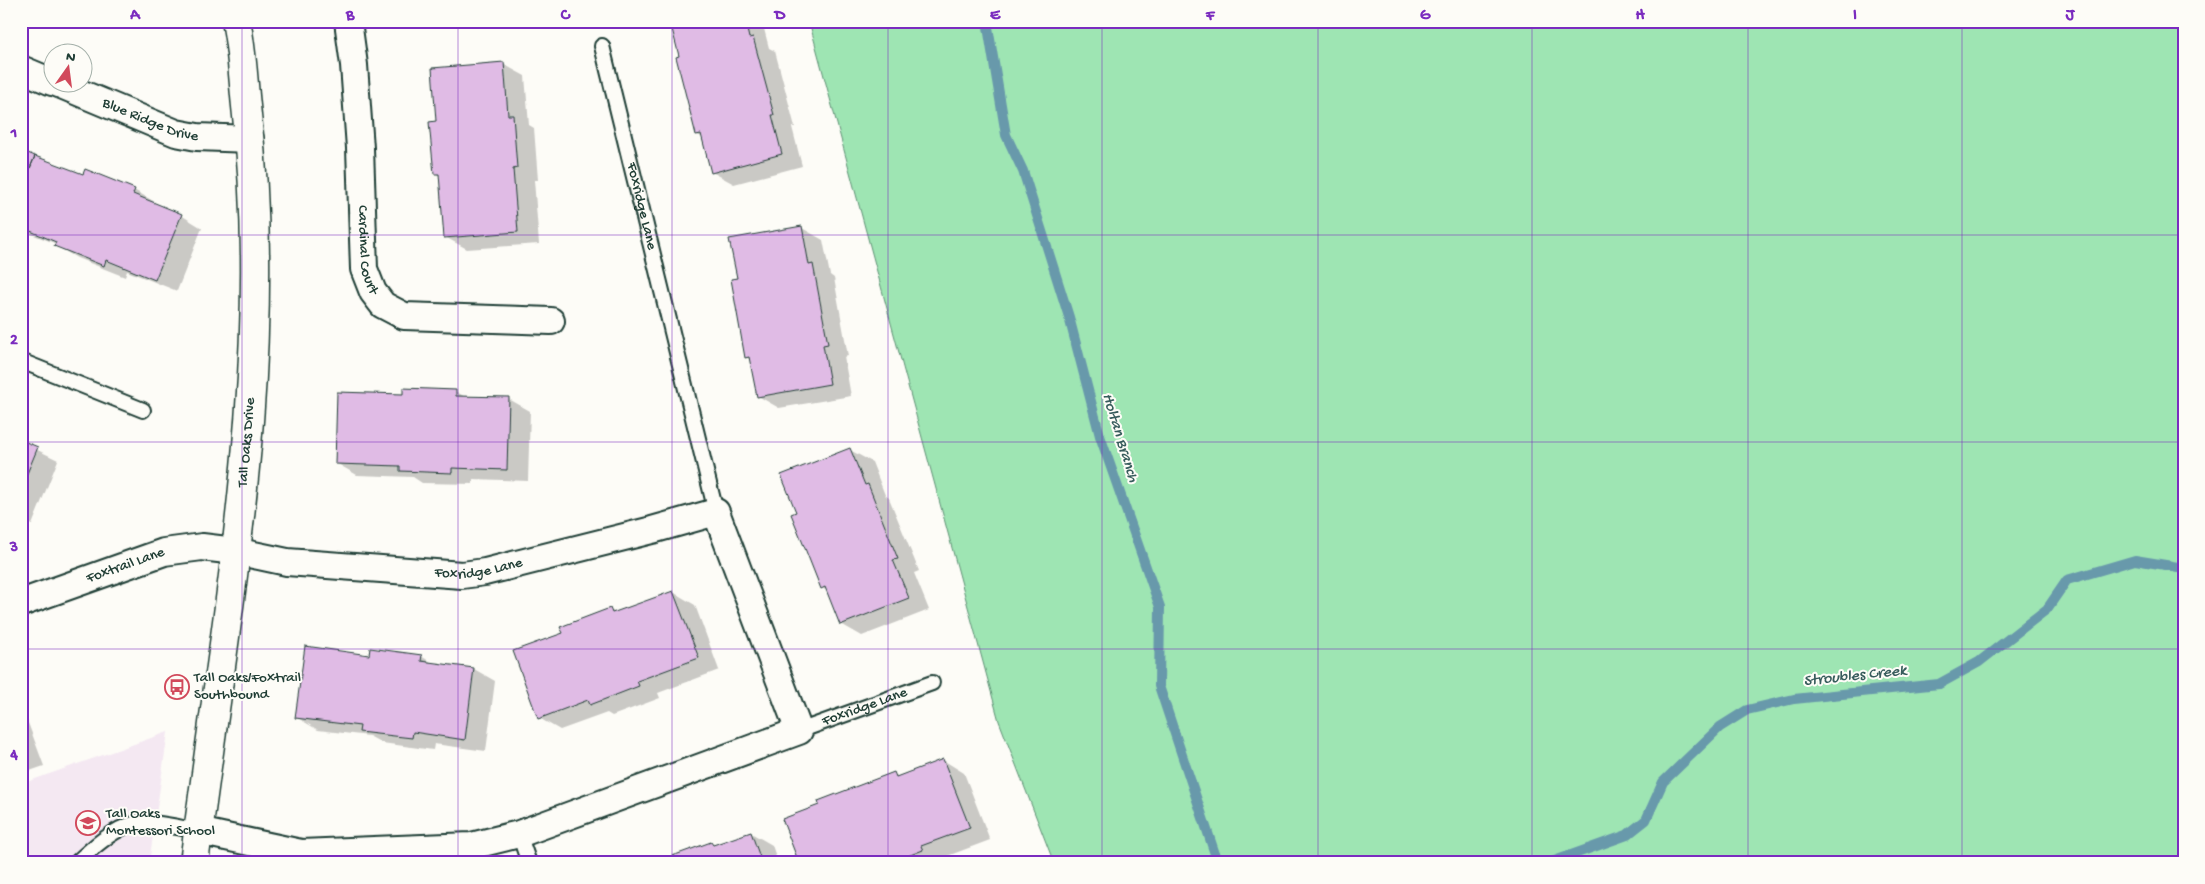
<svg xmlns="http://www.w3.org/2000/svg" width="2205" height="884" font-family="'Gochi Hand',sans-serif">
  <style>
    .built { fill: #f4e8f2 }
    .green { fill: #9ee5b3; stroke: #5e9174 }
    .shadow { fill: #0003 }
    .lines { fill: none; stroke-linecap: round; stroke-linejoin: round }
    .stream { stroke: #6899ab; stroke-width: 10 }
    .building { fill: #e0bbe5; stroke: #1f3d34 }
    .lane-casing { stroke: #1f3d34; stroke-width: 18 }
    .street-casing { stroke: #1f3d34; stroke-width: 30 }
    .secondary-casing { stroke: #1f3d34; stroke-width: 31 }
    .lane { stroke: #fdfcf7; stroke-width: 14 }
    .street { stroke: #fdfcf7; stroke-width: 26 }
    .secondary { stroke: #fdfcf7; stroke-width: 28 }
    .grid { fill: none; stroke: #7b2cbf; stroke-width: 1; stroke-opacity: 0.55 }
    .labels { text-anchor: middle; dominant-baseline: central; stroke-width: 4; stroke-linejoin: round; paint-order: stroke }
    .street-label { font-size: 15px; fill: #1f3d34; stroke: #fdfcf7 }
    .poi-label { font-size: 15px; fill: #1f3d34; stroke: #fdfcf7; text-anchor: start }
    .water-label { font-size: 16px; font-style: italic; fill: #375c5c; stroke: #fdfcf7 }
    .neatline { fill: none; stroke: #7b2cbf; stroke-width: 2 }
    .grid-label { font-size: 16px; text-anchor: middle; font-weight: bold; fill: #7b2cbf }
  </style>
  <rect width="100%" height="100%" fill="#fdfcf7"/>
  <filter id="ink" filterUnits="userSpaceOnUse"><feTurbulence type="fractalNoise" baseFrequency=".02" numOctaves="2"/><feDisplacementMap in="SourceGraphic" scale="10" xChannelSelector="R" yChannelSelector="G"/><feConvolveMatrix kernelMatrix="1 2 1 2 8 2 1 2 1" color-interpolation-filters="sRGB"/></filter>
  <g filter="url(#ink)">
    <path class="built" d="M168,732L149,863H21V784Z"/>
    <path class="green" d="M809,21H2184V863H1054L999,721Z"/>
    <path class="shadow" d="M671,21H762L769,48L775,51L795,127H792L802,166L734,184L712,172L704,138L697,135Z
      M503,64L525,76L529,125L534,128L538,180H534L539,244L467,249L445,237L440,176L435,173L437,123Z
      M21,151L83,176L134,190L155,202L154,204L181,215L202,228L177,291L127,271L125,277L77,258L56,246L57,244L21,230Z
      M802,228L823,240L830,275L834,278L848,356L844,357L851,396L779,408L758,396L751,360L746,357L738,279Z
      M455,391L467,398L509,399L530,411L528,481L473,479V484L422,483L413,477L357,475L336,463L405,395Z
      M21,442L58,460L32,525L21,521Z
      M850,450L872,462L885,495L889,498L919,571L914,573L929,610L862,636L841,624L828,591L822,588L798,513Z
      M673,592L695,605L719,670L658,693L660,698L612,716L607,713L560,730L539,718L564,634L610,610L616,613Z
      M370,656H421L434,664L474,669L495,681L486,751L434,744L433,750L382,743L369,736L318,730L296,717Z
      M21,704L44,766L21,774Z
      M943,760L964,773L990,840L942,858V863H800L894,774L899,777Z
      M751,833L772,845L778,863H656L711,843L716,846Z"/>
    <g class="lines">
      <path class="stream" d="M987,21L1006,135L1023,171L1069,317L1100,436L1160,607L1159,686L1218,863
        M1549,863L1627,835L1646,820L1663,782L1720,727L1747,710L1794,699L1939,684L1979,662L2047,609L2067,580L2135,560L2184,568"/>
    </g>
    <path class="building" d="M670,21H745L749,38L753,37L774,115H772L782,154L711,173L701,134L696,135L676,57L679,56Z
      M504,62L508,115H513L517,168L513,169L518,232L444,238L439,174H434L429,122L436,121L432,68Z
      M21,150L35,156L21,190Z
      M35,156L83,174L85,169L135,189L133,194L182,214L155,280L106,260L104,266L54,246L56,242L21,227V190Z
      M802,226L809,265L813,264L828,344L823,345L830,384L757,397L749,357L745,358L731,279L737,278L729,239Z
      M403,388L456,390V396L509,397L507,470L452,468V473L400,471V466L335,464L337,392L403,394Z
      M21,440L38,447L21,488Z
      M850,448L865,485L868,484L898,559L893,560L909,598L840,625L825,587L821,589L806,551L791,514L796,512L781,475Z
      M673,591L699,658L637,681L639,686L590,705L588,700L538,719L513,651L563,633L560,627L610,608L612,613Z
      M305,646L369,655L370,648L422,655L421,661L474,668L465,740L413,732L412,738L359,732L360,726L295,718Z
      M943,759L970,828L921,846L923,850L890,863H799L782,819L819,805L818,801L894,772L896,777Z
      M751,832L762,863H653L711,842L713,845Z"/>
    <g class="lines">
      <defs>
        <g id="lane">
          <path id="s1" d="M602,46L716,512"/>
          <path d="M21,361L143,410"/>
          <path id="s2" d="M799,731L932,683"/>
          <path d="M519,834L529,863"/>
          <path d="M76,863C90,850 114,828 133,824C151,820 180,828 198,831"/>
        </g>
        <g id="street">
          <path id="s3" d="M348,21L354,65L360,148L364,269L373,292L383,305L404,316L551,321"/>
          <path d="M21,69L52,82"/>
          <path id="s4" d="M54,82L176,133L197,137L250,139"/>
          <path id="s5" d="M21,603L164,552L202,547L235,551L287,562L462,575L485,572L652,530L716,512L799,731L519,834L471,846L301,853L198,831"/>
        </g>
        <g id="secondary">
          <path id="s6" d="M194,863C226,613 276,358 246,106C243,78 242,49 236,21"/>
        </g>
      </defs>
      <use href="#lane" class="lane-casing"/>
      <use href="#street" class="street-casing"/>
      <use href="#secondary" class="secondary-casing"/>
      <use href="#lane" class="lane"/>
      <use href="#street" class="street"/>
      <use href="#secondary" class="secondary"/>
    </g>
  </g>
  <path class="grid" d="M242,21V863M458,21V863M672,21V863M888,21V863M1102,21V863M1318,21V863M1532,21V863M1748,21V863M1962,21V863M21,235H2184M21,442H2184M21,649H2184"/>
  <defs>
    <symbol id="bus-ring" viewBox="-11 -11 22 22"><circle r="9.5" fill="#fdfcf7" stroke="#d1495b" stroke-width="1.5"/><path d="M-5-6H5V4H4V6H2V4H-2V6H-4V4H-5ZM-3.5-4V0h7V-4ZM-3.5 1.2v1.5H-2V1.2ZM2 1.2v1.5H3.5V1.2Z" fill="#d1495b"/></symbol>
    <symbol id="school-ring" viewBox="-11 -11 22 22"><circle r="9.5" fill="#fdfcf7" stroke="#d1495b" stroke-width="1.5"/><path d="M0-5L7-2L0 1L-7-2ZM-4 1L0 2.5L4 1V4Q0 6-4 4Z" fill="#d1495b"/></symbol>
  </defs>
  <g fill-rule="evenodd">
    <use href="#bus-ring" x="163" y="673" width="28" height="28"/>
    <use href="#school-ring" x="74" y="809" width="28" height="28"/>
  </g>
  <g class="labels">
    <g class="street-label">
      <text stroke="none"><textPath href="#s4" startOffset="104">Blue Ridge Drive</textPath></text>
      <text stroke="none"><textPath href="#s1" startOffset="165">Foxridge Lane</textPath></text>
      <text stroke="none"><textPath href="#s3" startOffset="230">Cardinal Court</textPath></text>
      <text stroke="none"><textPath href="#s6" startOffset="424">Tall Oaks Drive</textPath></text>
      <text stroke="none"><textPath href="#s5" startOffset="111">Foxtrail Lane</textPath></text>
      <text stroke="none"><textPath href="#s5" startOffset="469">Foxridge Lane</textPath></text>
      <text stroke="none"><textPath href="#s2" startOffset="70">Foxridge Lane</textPath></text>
    </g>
    <g class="poi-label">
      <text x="194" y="678">Tall Oaks/Foxtrail<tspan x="194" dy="17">Southbound</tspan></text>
      <text x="106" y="814">Tall Oaks<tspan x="106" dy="17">Montessori School</tspan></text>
    </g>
    <g class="water-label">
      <text transform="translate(1119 438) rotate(73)">Holtan Branch</text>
      <text transform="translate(1855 677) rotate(-6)">Stroubles Creek</text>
    </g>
  </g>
  <rect width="2205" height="884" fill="none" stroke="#fdfcf7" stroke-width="55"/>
  <g transform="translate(68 68) rotate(14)"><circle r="24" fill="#fdfcf7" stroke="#a4b0a9"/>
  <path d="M0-4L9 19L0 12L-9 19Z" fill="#d1495b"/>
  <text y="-8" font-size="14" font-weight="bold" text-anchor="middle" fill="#1f3d34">N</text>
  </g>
  <rect x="28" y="28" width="2150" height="828" class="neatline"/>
  <g class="grid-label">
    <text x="135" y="19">A</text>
    <text x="350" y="19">B</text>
    <text x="565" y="19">C</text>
    <text x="780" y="19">D</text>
    <text x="995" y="19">E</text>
    <text x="1210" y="19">F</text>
    <text x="1425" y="19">G</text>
    <text x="1640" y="19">H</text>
    <text x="1855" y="19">I</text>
    <text x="2070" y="19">J</text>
    <text x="14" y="137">1</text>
    <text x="14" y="344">2</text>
    <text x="14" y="551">3</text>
    <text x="14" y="759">4</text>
  </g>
</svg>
